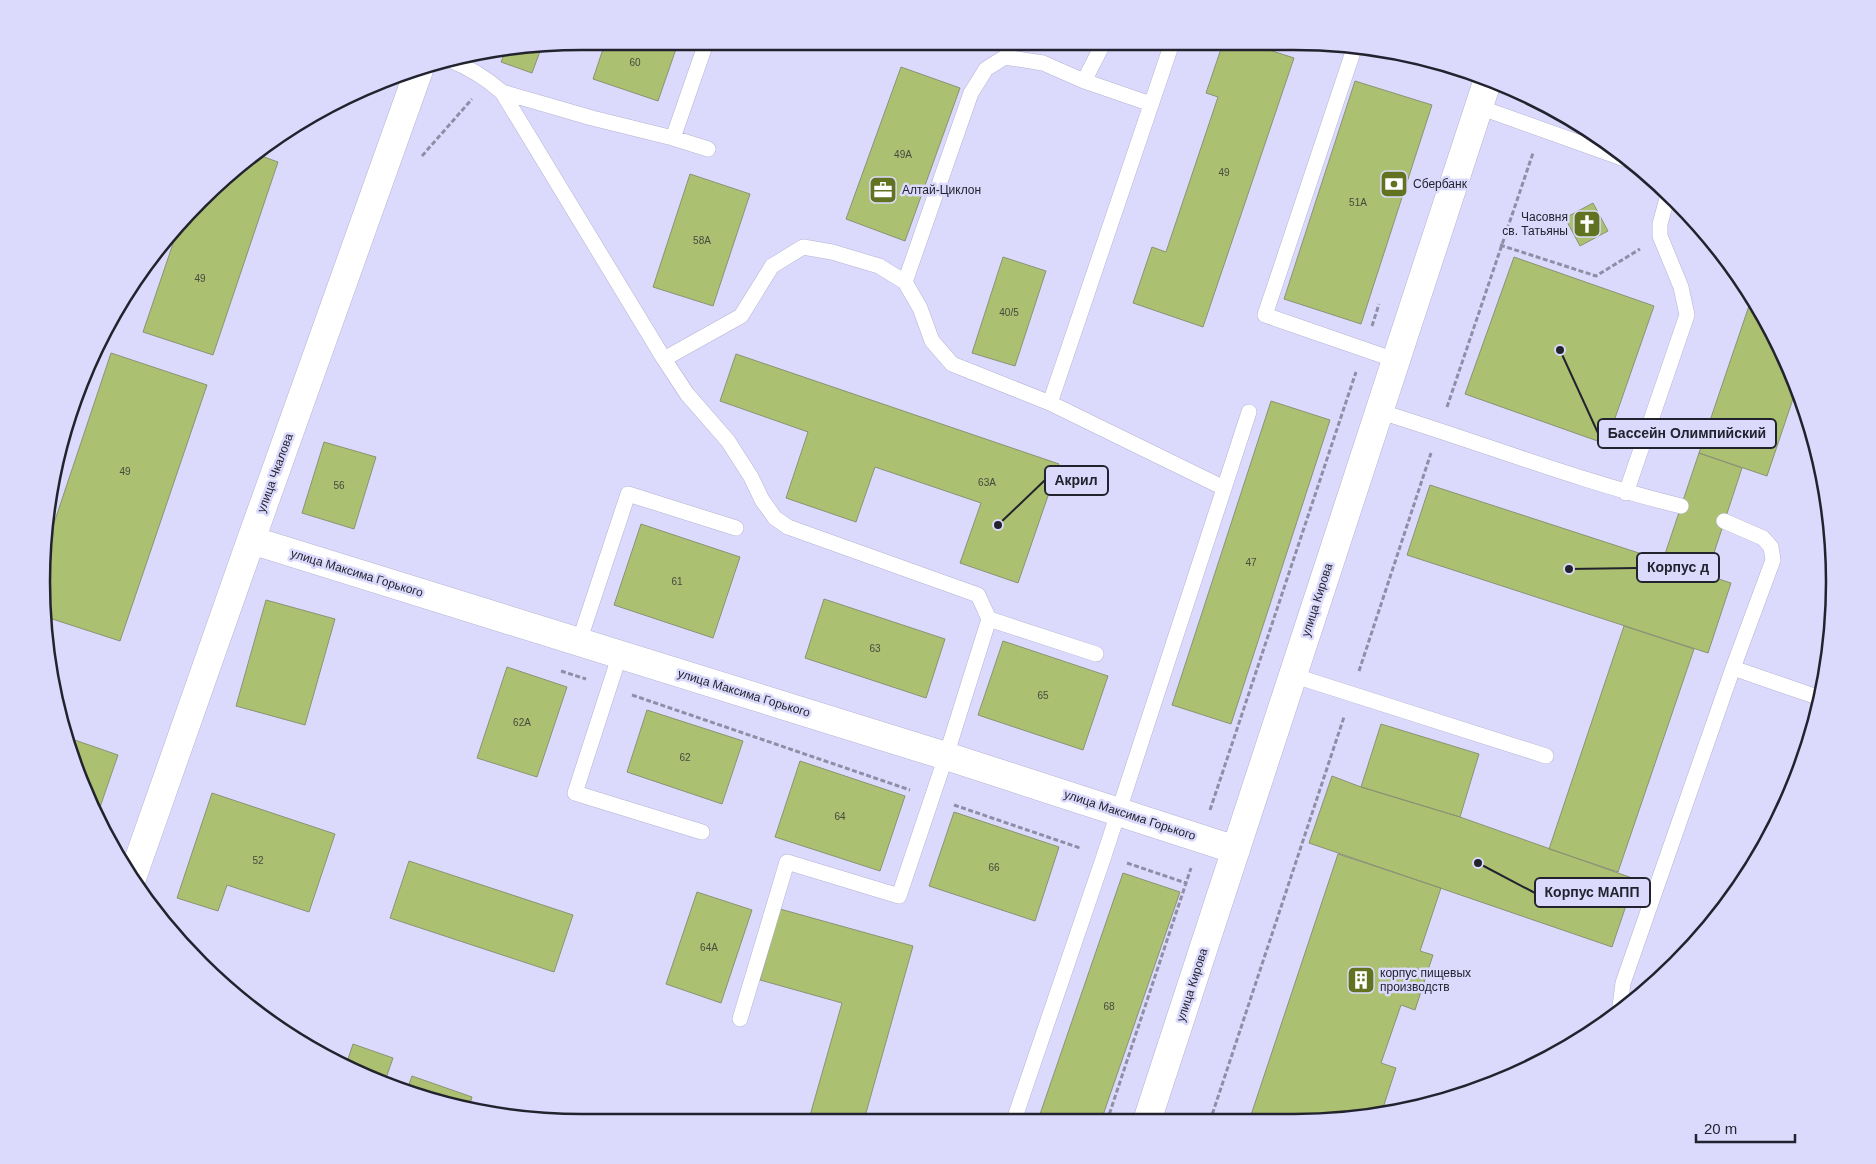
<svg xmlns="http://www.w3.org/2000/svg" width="1876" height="1164" font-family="Helvetica,sans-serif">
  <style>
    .building { fill: #abc070; stroke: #8a9374 }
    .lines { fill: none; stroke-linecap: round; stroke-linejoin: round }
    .lane-casing { stroke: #b4b3d3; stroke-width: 16 }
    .street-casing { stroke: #b4b3d3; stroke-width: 29 }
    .path { stroke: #8f8ea7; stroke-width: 3; stroke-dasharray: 5 2.5; stroke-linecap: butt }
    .lane { stroke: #fff; stroke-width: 15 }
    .street { stroke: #fff; stroke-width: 28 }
    .labels { text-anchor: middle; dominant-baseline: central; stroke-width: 5; stroke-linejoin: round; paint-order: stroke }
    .number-label { font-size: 10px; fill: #454a3f }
    .poi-label { font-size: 12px; fill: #23232f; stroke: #dcdafc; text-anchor: start }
    .street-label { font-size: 12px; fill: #23232f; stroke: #dcdafc }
    .rim { fill: none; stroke: #23232f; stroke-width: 2.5 }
    .leader { fill: none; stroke: #23232f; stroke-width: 2 }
    .callout-dot { fill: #23232f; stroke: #dcdafc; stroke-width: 2 }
    .callout { fill: #dcdafc; stroke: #23232f; stroke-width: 2 }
    .callout-label { font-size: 14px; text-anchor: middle; font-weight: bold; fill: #23232f }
  </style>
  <rect width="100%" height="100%" fill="#dcdafc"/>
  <path class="building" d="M511,46H542L532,73L501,62L507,47Z
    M604,46H677L658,101L593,79Z
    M1222,46H1257L1294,58L1203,327L1133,303L1152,247L1166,252L1218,97L1206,93Z
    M901,67L960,88L905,241L846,219Z
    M1355,81L1432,105L1361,324L1284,299Z
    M253,153L278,162L213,355L143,332L180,223L199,200Z
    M690,174L750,194L713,306L653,287Z
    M1593,203L1608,231L1580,246L1565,218Z
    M1003,257L1046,271L1015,366L972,353Z
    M1514,257L1654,306L1606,444L1465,394Z
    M1752,297L1762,311L1797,387L1767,476L1699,453Z
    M111,353L207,385L120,641L43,616L41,582L43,556Z
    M736,354L1059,464L1018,583L960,563L981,503L875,467L856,522L786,498L808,432L720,401Z
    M1271,401L1330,420L1231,724L1172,705Z
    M324,442L376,457L354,529L302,513Z
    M1699,453L1742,468L1707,574L1663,560Z
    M1430,485L1731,583L1708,653L1407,555Z
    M641,524L740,557L713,638L614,605Z
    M824,599L945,639L926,698L805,658Z
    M266,600L335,619L305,725L236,706Z
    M1624,626L1694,649L1618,872L1549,849Z
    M1003,641L1108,676L1083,750L978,715Z
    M507,667L567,687L537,777L477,758Z
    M647,710L743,741L722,804L627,772Z
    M1381,724L1479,754L1460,817L1361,787Z
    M66,737L118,755L98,813L70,756Z
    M800,761L905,796L880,871L775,837Z
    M1332,776L1361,787L1460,817L1635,879L1612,947L1309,843Z
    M212,793L335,834L309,912L227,885L218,911L177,898Z
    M954,812L1059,847L1035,921L929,886Z
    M1338,854L1441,888L1420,951L1433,955L1415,1010L1401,1005L1381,1063L1396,1068L1382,1111L1330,1122L1249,1121Z
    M409,861L573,915L554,972L390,918Z
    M1123,873L1180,892L1101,1121L1038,1120Z
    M697,892L752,910L721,1003L666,984Z
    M780,909L913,946L864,1120L809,1119L842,1003L760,980Z
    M353,1044L393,1058L384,1084L375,1082L346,1065Z
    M1506,1069L1516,1072L1502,1078Z
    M412,1076L472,1097L469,1107L407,1090Z"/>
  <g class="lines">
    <defs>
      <path id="lane" d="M1355,46L1265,315L1395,360
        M450,60C470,68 486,78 502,92L664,359L687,394L728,441L751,477L762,500L775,518L788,527L978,595L989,619L946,756L899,896L787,862L740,1019
        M1084,81L1151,104
        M502,92L592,118L673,138L708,149
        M1479,107L1633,162
        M673,138L705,46
        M905,282L971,93L986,69L1005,57L1043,63L1084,81L1102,46
        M664,359L741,316L772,266L803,247L832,252L879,266L905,282L920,308L932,341L952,364L1050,403L1171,46
        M1050,403L1224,488
        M1378,411C1479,442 1578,481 1681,506
        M1626,493L1687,315L1681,287L1660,236V224L1668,195
        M989,619L1096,654
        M579,642L628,494L736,528
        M620,654L575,793L702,832
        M1733,668L1820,698
        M1292,675L1546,756
        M1621,1010L1620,1006L1623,983L1733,668L1773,560L1771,547L1763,538L1724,521
        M1014,1120L1104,856L1249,412"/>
      <path id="street" d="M251,540L946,756L1236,850
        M131,881L251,540L420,67
        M1147,1121L1488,79"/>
    </defs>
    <use href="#lane" class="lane-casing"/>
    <use href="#street" class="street-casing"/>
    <path class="path" d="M497,57L500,49
      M422,156L472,99
      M1500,245L1596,276L1640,249
      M1372,326L1379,304
      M1447,407L1533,153
      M561,671L586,679
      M1359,671L1431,453
      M632,695L910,790
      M954,805L1080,848
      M1210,810L1356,372
      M1127,863L1186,883
      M1107,1121L1191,868
      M1210,1121L1344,717"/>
    <use href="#lane" class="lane"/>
    <use href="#street" class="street"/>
  </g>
  <defs>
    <symbol id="bank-square" viewBox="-11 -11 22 22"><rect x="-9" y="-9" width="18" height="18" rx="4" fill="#617220" stroke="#dcdafc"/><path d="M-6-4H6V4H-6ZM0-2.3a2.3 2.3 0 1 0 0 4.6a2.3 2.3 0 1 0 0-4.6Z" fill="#fff"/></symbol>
    <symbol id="office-square" viewBox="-11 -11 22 22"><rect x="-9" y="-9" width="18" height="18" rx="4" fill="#617220" stroke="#dcdafc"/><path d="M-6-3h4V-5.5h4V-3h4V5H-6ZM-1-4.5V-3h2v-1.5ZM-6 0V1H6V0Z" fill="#fff"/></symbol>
    <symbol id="church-square" viewBox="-11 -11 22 22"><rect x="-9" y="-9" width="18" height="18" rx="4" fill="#617220" stroke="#dcdafc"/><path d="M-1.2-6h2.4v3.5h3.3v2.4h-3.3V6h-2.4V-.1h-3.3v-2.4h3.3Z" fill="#fff"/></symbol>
    <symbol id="building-square" viewBox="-11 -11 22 22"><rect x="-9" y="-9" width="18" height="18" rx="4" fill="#617220" stroke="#dcdafc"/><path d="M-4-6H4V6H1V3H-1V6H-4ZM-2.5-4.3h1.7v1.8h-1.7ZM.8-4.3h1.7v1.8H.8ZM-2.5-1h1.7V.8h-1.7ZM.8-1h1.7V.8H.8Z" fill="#fff"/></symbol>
  </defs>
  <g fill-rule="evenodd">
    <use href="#bank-square" x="1378" y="168" width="32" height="32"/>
    <use href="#office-square" x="867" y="174" width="32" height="32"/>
    <use href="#church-square" x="1571" y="208" width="32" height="32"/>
    <use href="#building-square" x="1345" y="964" width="32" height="32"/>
  </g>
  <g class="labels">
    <g class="number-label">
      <text x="635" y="62">60</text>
      <text x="903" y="154">49А</text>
      <text x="1224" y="172">49</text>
      <text x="1358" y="202">51А</text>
      <text x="702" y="240">58А</text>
      <text x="200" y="278">49</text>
      <text x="1009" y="312">40/5</text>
      <text x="125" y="471">49</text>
      <text x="987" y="482">63А</text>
      <text x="339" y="485">56</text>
      <text x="1251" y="562">47</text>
      <text x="677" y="581">61</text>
      <text x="875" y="648">63</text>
      <text x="1043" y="695">65</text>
      <text x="522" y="722">62А</text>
      <text x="685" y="757">62</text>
      <text x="840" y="816">64</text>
      <text x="258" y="860">52</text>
      <text x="994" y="867">66</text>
      <text x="709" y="947">64А</text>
      <text x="1109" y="1006">68</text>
    </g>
    <g class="poi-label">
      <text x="1413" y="184">Сбербанк</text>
      <text x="902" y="190">Алтай-Циклон</text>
      <text x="1568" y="217" text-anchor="end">Часовня<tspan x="1568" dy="14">св. Татьяны</tspan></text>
      <text x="1380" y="973">корпус пищевых<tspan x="1380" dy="14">производств</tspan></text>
    </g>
    <g class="street-label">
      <text transform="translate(275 473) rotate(-70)">улица Чкалова</text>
      <text transform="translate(357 573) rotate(17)">улица Максима Горького</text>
      <text transform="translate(1317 600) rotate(-72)">улица Кирова</text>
      <text transform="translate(744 693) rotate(17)">улица Максима Горького</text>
      <text transform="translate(1130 815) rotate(18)">улица Максима Горького</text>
      <text transform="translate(1192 985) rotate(-72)">улица Кирова</text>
    </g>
  </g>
  <path d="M0 0H1876V1164H0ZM582 50H1294A532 532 0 0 1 1826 582V582A532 532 0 0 1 1294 1114H582A532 532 0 0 1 50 582V582A532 532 0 0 1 582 50Z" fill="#dcdafc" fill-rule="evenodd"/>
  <path class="rim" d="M582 50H1294A532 532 0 0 1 1826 582V582A532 532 0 0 1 1294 1114H582A532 532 0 0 1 50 582V582A532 532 0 0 1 582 50Z"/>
  <path class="leader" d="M1560 350L1598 433M998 525L1045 480M1569 569L1637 568M1478 863L1535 893"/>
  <g class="callout-dot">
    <circle cx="1560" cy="350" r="5"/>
    <circle cx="998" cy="525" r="5"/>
    <circle cx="1569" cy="569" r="5"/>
    <circle cx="1478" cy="863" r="5"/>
  </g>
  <g class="callout">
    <rect x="1598" y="419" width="178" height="29" rx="5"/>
    <rect x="1045" y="466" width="63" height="29" rx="5"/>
    <rect x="1637" y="553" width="82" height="29" rx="5"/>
    <rect x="1535" y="878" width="115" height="29" rx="5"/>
  </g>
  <g class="callout-label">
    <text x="1687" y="438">Бассейн Олимпийский</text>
    <text x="1076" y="485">Акрил</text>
    <text x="1678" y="572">Корпус д</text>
    <text x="1592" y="897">Корпус МАПП</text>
  </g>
  <path d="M1696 1134v8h99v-8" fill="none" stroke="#23232f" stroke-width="2.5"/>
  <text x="1704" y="1134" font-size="15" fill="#23232f" stroke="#dcdafc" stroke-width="4" paint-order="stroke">20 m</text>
</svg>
